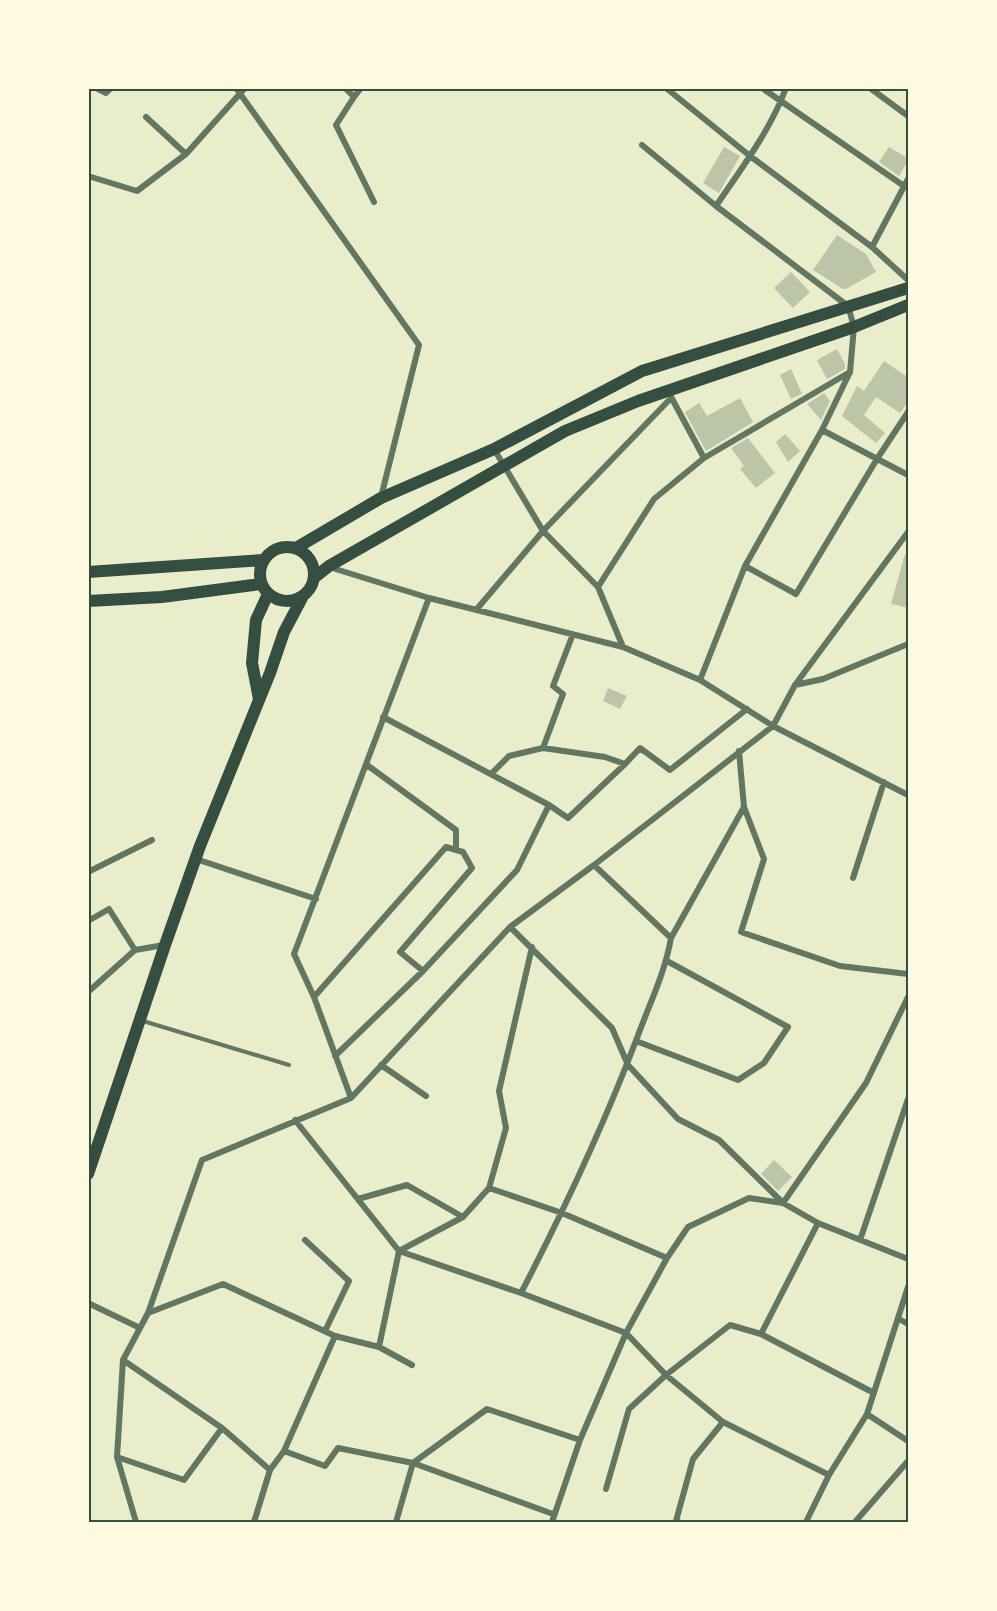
<svg xmlns="http://www.w3.org/2000/svg" width="997" height="1611" font-family="'Source Sans 3',sans-serif">
  <style>
    .building { fill: #bcc5a7 }
    .lines { fill: none; stroke-linecap: round; stroke-linejoin: round }
    .service { stroke: #617663; stroke-width: 4 }
    .minor { stroke: #617663; stroke-width: 6 }
    .primary { stroke: #344e41; stroke-width: 12 }
    .neatline { fill: none; stroke: #344e41; stroke-width: 2 }
  </style>
  <rect width="100%" height="100%" fill="#e9edc9"/>
  <path class="building" d="M724,147L740,156L719,193L703,183Z
    M889,147L909,159L899,176L879,162Z
    M837,235L866,254L876,272L846,289H843L813,270Z
    M791,272L810,292L793,308L774,288Z
    M837,349L845,364V369L827,379L817,360Z
    M884,361L909,378V400L900,413L876,397L864,415L885,433L876,443L842,416L857,386L864,391Z
    M791,369L802,394L791,399L780,375Z
    M824,393L830,401L821,420L807,404Z
    M740,398L753,422L706,451L685,412L699,403L707,416Z
    M785,434L800,451L788,462L776,442Z
    M748,438L775,473L756,488L740,469L744,466L731,448Z
    M905,554L909,555V608L891,604Z
    M608,688L627,696L620,709L603,701Z
    M774,1160L792,1177L778,1191L761,1174Z"/>
  <g class="lines">
    <path class="service" d="M143,1021L289,1065"/>
    <path class="minor" d="M96,88L106,93L111,88
      M236,88L419,345L381,497
      M345,88L354,97L336,125L374,202
      M666,88L750,156L872,247L908,280
      M762,88L904,186
      M870,88L908,116
      M354,97L361,88
      M146,117L186,154
      M642,145L716,206L848,306L854,327L850,372L822,430L745,566L700,680
      M88,176L137,191L186,154L245,88
      M716,206C741,169 770,131 786,88
      M872,247L908,179
      M670,395L704,458
      M822,430L908,475
      M494,449L543,531L598,587L623,647
      M745,566L796,594L877,459L908,412
      M329,567L429,598L623,647L700,680L773,726L908,795
      M598,587L654,499L704,458L850,372
      M476,610L543,531L671,398
      M795,685L823,679L908,644
      M383,717L549,805L568,818L625,764
      M543,748L563,694L553,686L573,634
      M367,765L456,830V850
      M491,774L509,756L543,748L605,757L625,764L640,748L670,770L747,709
      M744,807L764,859L741,932L840,966L908,974
      M196,859L316,899
      M594,865L671,938
      M88,872L152,840
      M853,878L884,782
      M88,921L109,909L135,950
      M510,927L612,1028L628,1065L678,1119L719,1140L783,1203L866,1083L908,997
      M88,992L135,950L164,945
      M314,997L446,847L463,852L472,868L400,952L423,971
      M636,1041L738,1080L764,1063L788,1027L667,961
      M335,1056L423,971L517,870L549,805
      M381,1065L426,1096
      M351,1098L314,997L294,954L429,598
      M295,1120L399,1251L521,1293L626,1333L666,1375L723,1422L693,1459L676,1521L679,1522
      M489,1188L562,1213L667,1258
      M358,1199L407,1185L463,1217
      M305,1240L349,1281L325,1331
      M860,1240L908,1099
      M521,1293C564,1210 604,1125 637,1038C649,1005 665,973 671,938L744,807L739,751
      M88,1303L140,1328
      M148,1313L223,1284L335,1336L379,1347L412,1365
      M899,1319L908,1324
      M761,1334L818,1223
      M379,1347L399,1251L463,1217L489,1188L506,1128L499,1091L532,947
      M123,1360L222,1428L270,1470
      M867,1414L908,1441
      M723,1422L829,1475
      M284,1451L325,1466L338,1448L413,1463L553,1514
      M117,1457L184,1480L222,1428
      M606,1489L629,1409L666,1375L730,1325L761,1334L874,1393
      M136,1522L117,1457L123,1360L148,1313L202,1160L351,1098L510,927L594,865L773,726L795,685L908,532
      M254,1522L270,1470L284,1451L335,1336
      M396,1522L413,1463L487,1409L580,1440
      M552,1522L580,1440L626,1333L667,1258L688,1227L749,1198L783,1203L818,1223L908,1259
      M806,1522L829,1475L867,1414L908,1287
      M855,1522L908,1461"/>
    <path class="primary" d="M260 574a27 27 0 1 1 54 0a27 27 0 1 1-54 0Z
      M296,548L381,498L494,449L642,371L908,288
      M88,572L263,560
      M315,577L329,566L565,431L638,401L854,327L908,305
      M88,601L162,597L261,584
      M259,699L252,663L256,620L268,594
      M88,1174L165,945L200,846L270,673L284,632L302,598"/>
  </g>
  <rect width="997" height="1611" fill="none" stroke="#fefae0" stroke-width="180"/>
  <rect x="90" y="90" width="817" height="1431" class="neatline"/>
</svg>
